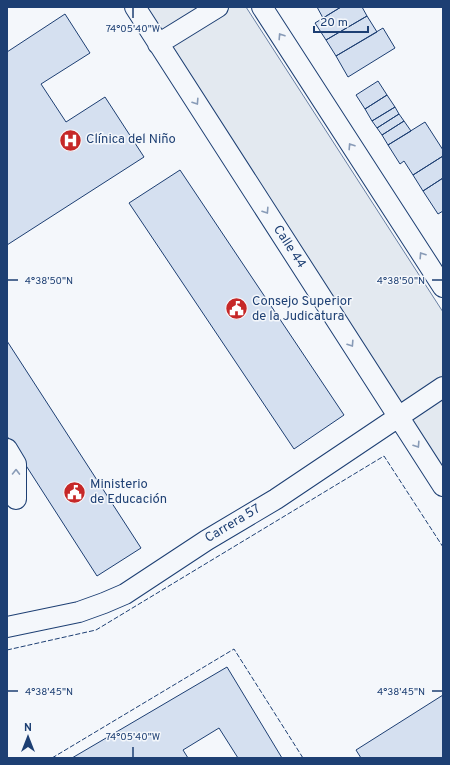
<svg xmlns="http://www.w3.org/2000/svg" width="450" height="765" font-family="Overpass,sans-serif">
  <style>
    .green { fill: #e3e9f0; stroke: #687fa3 }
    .building { fill: #d5e0f0; stroke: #1d3f73 }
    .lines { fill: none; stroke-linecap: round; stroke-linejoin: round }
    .minor-casing { stroke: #1d3f73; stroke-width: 22 }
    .minor { stroke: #f4f7fb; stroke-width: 20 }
    .fence { stroke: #1d3f73; stroke-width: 1; stroke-dasharray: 5 2; stroke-linecap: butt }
    .oneway { stroke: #889bb7 }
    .ticks { fill: none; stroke: #1d3f73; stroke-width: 1.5 }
    .labels { text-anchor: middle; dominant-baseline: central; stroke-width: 3; stroke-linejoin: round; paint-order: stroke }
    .poi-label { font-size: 13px; fill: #1d3f73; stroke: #f4f7fb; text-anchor: start }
    .street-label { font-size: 13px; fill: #1d3f73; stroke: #f4f7fb }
    .ticks-label { font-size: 10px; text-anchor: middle; fill: #1d3f73; stroke: #f4f7fb; stroke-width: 3; stroke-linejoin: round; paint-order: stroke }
  </style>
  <rect width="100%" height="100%" fill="#f4f7fb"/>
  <path class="green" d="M147,7H246L443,312V469Z"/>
  <path class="building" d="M317,7H341L323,18Z
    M341,7H362L367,16L326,40L315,23Z
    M65,14L90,53L41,84L66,122L105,97L144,157L7,245V52Z
    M367,16L377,32L336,56L326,40Z
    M383,28L395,48L348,77L336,56Z
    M378,81L387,95L365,109L356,95Z
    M387,95L395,107L372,121L365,109Z
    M395,107L399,114L377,128L372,121Z
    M399,114L404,121L382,135L377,128Z
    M404,121L411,131L388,145L382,135Z
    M425,122L443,150V156L413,175L404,161L400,164L388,145Z
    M443,156V178L423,191L413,175Z
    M180,170L344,415L294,449L129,203Z
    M443,178V211L438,214L423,191Z
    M7,341L141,548L97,576L7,436Z
    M227,667L282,758H238L219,728L183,750L188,758H72Z
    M443,695V758H361L356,750Z"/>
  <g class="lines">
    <defs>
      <path id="minor" d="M135,7L443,486
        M262,7L443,287
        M158,44L218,7
        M7,449L16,464V499
        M7,627L79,612L104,603L125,594L207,540L276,499L443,387"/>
    </defs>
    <use href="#minor" class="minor-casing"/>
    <use href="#minor" class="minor"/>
    <path class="fence" d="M7,650L96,630L384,456L443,547
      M52,758L234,649L303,758"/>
  </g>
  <defs><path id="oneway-chevron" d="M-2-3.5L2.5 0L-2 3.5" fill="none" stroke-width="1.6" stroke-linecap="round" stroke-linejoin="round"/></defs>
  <g class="oneway">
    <use href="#oneway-chevron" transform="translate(281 36) rotate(-123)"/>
    <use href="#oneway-chevron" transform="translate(196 102) rotate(57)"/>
    <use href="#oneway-chevron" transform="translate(351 146) rotate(-123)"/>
    <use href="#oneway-chevron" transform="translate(266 211) rotate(57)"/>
    <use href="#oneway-chevron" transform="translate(422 255) rotate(-123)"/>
    <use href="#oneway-chevron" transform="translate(351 344) rotate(57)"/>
    <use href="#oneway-chevron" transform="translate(417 445) rotate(57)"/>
    <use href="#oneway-chevron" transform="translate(16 472) rotate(-89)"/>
  </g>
  <path class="ticks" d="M133,8V18M8,280H18M432,280H442M8,691H18M432,691H442M133,747V757"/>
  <defs>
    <symbol id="hospital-disc" viewBox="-11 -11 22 22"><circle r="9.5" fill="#c62828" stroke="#f4f7fb"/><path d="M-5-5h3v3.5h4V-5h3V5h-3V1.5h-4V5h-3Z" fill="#fff"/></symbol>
    <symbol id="civic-disc" viewBox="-11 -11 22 22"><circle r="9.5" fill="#c62828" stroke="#f4f7fb"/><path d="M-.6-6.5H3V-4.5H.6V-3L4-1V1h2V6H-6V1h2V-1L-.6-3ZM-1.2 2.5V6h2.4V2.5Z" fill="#fff"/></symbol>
  </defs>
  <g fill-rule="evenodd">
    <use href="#hospital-disc" x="58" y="128" width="25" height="25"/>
    <use href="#civic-disc" x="224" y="296" width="25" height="25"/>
    <use href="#civic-disc" x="62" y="480" width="25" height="25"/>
  </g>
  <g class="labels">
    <g class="poi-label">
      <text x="86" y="140">Clínica del Niño</text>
      <text x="252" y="302">Consejo Superior<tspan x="252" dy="15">de la Judicatura</tspan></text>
      <text x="90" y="485">Ministerio<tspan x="90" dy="15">de Educación</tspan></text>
    </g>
    <g class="street-label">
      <text transform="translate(289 247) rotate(57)">Calle 44</text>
      <text transform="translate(233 524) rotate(-31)">Carrera 57</text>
    </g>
  </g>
  <g class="ticks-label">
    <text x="133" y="32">74°05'40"W</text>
    <text x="49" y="284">4°38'50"N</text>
    <text x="401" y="284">4°38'50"N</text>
    <text x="49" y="695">4°38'45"N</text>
    <text x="401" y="695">4°38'45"N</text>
    <text x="133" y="740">74°05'40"W</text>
  </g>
  <rect width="450" height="765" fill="none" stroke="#1d3f73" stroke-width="16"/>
  <g transform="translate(28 737)" stroke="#f4f7fb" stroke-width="3" paint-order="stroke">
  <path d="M0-3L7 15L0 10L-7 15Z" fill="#1d3f73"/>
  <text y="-6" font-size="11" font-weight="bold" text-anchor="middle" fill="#1d3f73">N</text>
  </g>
  <path d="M314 26v6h54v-6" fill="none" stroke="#1d3f73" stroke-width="2"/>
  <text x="320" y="26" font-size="12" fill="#1d3f73" stroke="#f4f7fb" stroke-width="3" paint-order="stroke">20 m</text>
</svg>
